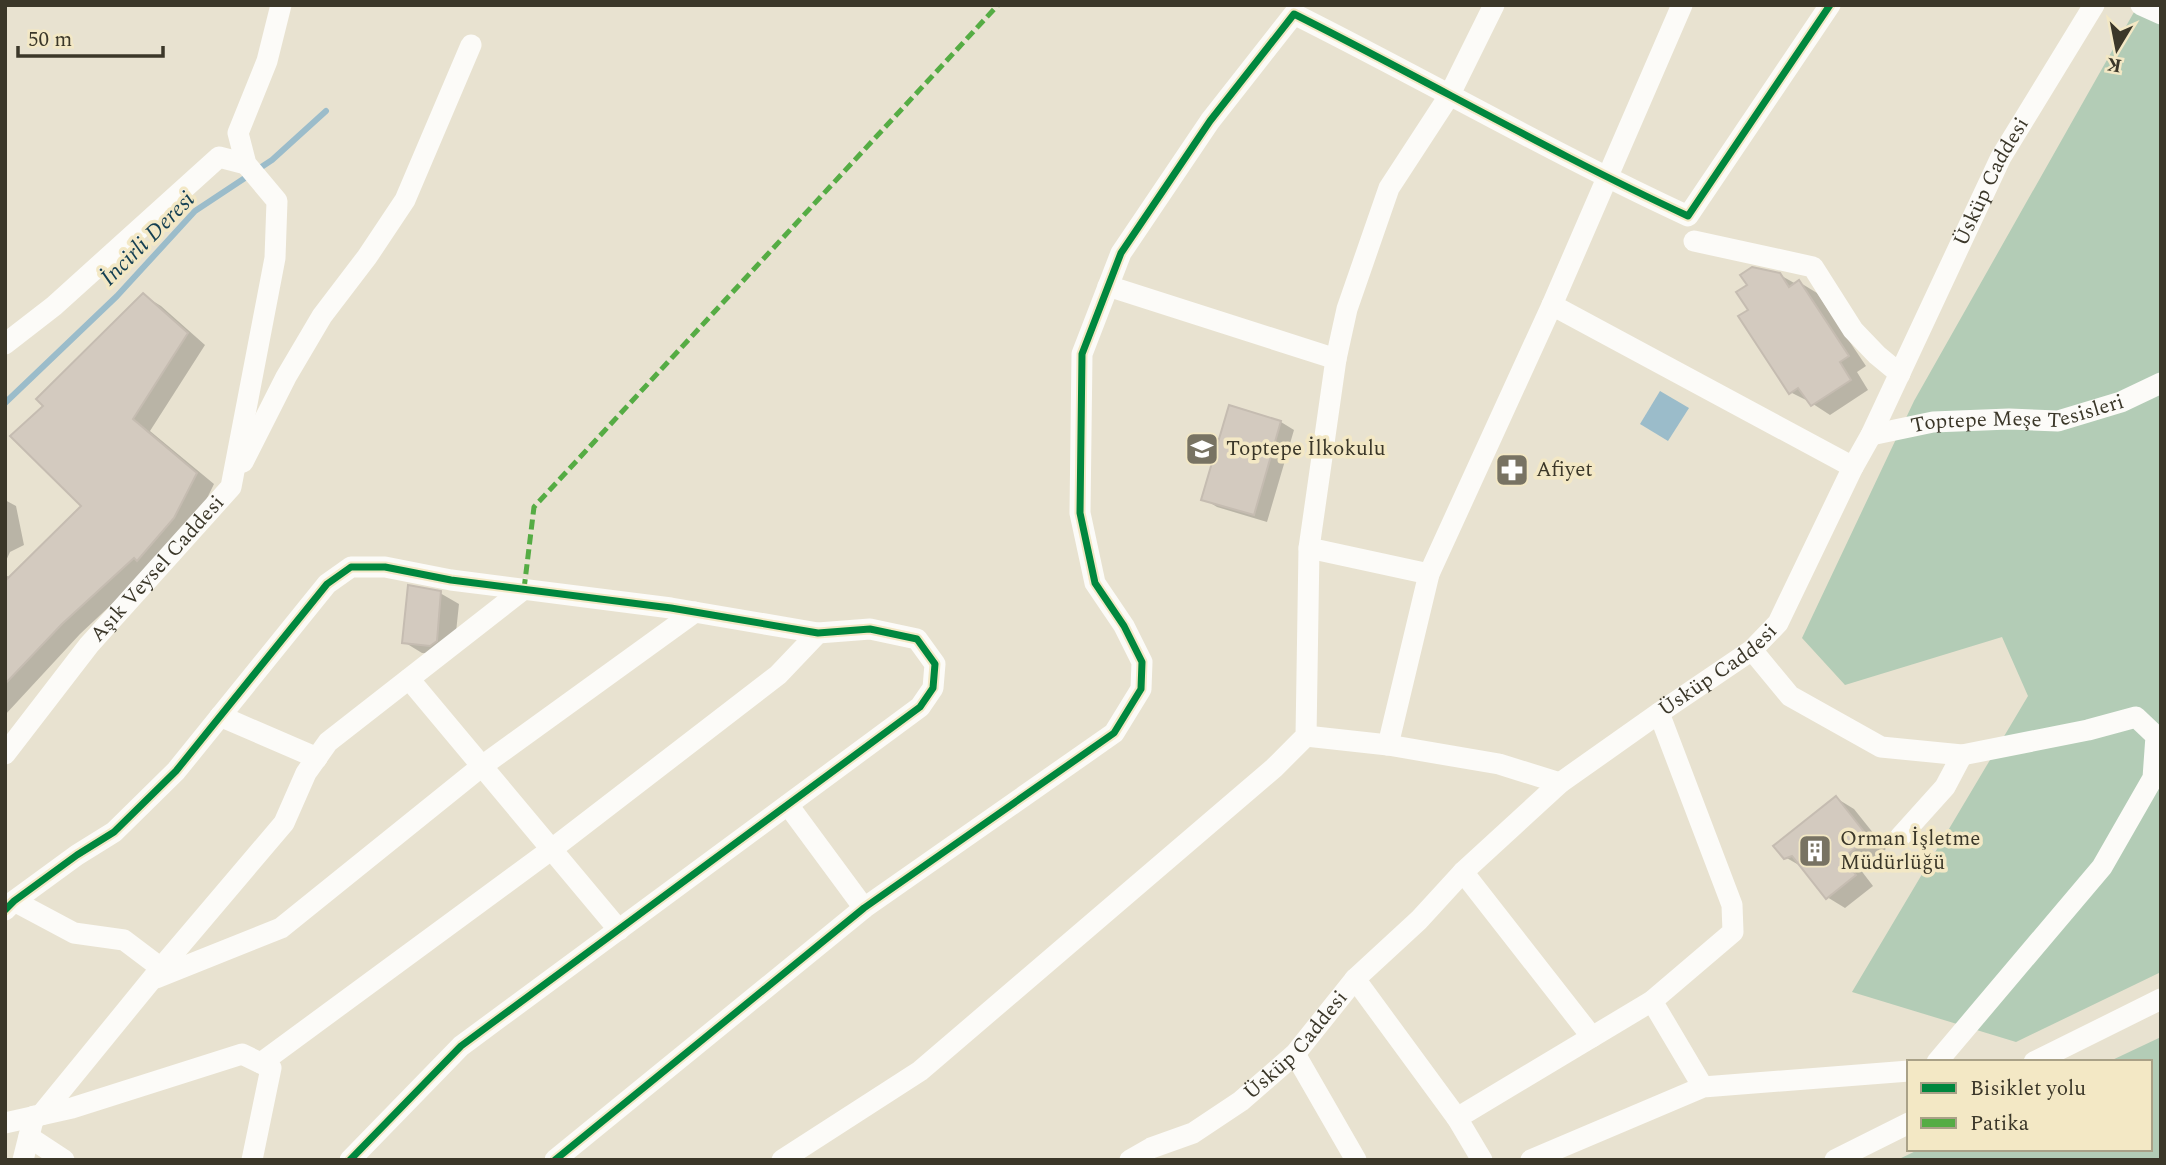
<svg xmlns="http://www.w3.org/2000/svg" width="2166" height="1165" font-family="Spectral,serif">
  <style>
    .forest { fill: #b3ccb6 }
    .water { fill: #9bbcca }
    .shadow { fill: #0003 }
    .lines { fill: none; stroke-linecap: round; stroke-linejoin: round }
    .stream { stroke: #9bbcca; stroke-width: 6 }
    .building { fill: #d3cabf; stroke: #c5bcb1; stroke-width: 2 }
    .minor { stroke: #fcfbf8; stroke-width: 21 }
    .quiet { stroke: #55ac44; stroke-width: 5; stroke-dasharray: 10 5; stroke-linecap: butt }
    .cycleway-casing { stroke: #f3e8c5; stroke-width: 11 }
    .cycleway { stroke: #00873e; stroke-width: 7 }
    .labels { text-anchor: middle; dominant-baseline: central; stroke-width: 7; stroke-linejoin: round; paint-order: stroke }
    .street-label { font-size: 21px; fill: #3b3729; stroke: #f3e8c5 }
    .poi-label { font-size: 21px; fill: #3b3729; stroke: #f3e8c5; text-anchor: start }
    .water-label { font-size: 23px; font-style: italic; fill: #143f52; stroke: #f3e8c5 }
  </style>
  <rect width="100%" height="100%" fill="#e8e2d0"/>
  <path class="forest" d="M2138,5H2161V972L2016,1042L1852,992L2028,696L2002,637L1845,685L1802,638L1914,401Z
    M2161,1037V1160H1897L1920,1149H2150V1062H2108Z"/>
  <path class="water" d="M1660,391L1689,408L1668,441L1640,424Z"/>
  <path class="shadow" d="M1780,275L1796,284L1799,282L1817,293L1866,366L1857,372L1868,390L1830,415L1810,402L1790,392L1750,311Z
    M143,295L161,306L205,345L150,431L214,484L192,529L80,634L5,715V575L11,578L84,506L46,407Z
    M1230,407L1281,422L1294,430L1267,522L1217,507L1204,499Z
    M5,500L16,506L24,545L10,552L5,563Z
    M440,593L459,604L454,651L449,655L422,653L404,642Z
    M1836,798L1854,809L1886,849L1860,869L1873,886L1845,908L1827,897L1804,868L1785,857Z"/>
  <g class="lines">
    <path class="stream" d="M5,403L117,296L195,211L272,160L326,111"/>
  </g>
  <path class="building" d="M1752,267L1780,273L1789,287L1799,280L1849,356L1840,362L1851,380L1811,406L1798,388L1789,394L1738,316L1748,310L1736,292L1747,285L1740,275Z
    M143,293L188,333L133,419L197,473L174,518L137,561L134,558L62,624L5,684V581L81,506L10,436L43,406L36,399Z
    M1229,405L1281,421L1254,515L1201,500Z
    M408,585L441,591L437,641L430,646L402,643Z
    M1836,796L1869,838L1843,858L1856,875L1826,899L1792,856L1784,859L1773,846Z"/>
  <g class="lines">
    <g class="minor">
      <path d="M2141,5L2161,14"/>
      <path d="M1694,241L1813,267L1853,330L1877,355L1900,374"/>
      <path d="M1108,286L1336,359"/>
      <path d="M1552,305L1853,467"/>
      <path d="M5,344L54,306L219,157L246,164"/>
      <path id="s1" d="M1871,435L1933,422L2009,419L2058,421L2121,402L2161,383"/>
      <path d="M243,462L286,377L322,316L367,257L405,200L471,45"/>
      <path d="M1309,548L1429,574"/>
      <path d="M1752,650L1790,696L1881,747L1962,755L2088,730L2136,717L2156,736L2153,778L2102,867L1937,1062"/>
      <path d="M409,679L619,930"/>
      <path d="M220,716L317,758"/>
      <path d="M1306,736L1388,745L1499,764L1560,783"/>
      <path d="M1388,745L1429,574L1552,305L1682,5"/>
      <path id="s2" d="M5,754L89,645L231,487L275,258L277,201L246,164L238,133L267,61L281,5"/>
      <path d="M788,805L864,908"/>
      <path d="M1900,837L1945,787L1962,755"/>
      <path d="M1463,872L1592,1037"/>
      <path d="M14,901L74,933L124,940L161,968"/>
      <path d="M5,910L14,901L77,855L114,832L176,771L327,584L351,567H385L451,580L671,608L818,633L870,629L917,639L935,664L933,688L920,707L461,1046L350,1160"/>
      <path d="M156,978L281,928L482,766L695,612"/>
      <path d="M1355,979L1457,1118L1482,1160"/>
      <path d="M1652,1001L1703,1087"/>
      <path d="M1295,1054L1356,1160"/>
      <path d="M2034,1062L2161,999"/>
      <path d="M261,1063L552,849L778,675L818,633"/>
      <path d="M41,1115L161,968L284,823L306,773L328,742L524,589"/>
      <path d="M1457,1118L1652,1001L1733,932L1732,905L1659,713"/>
      <path d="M5,1123L72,1108L242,1054L271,1068L252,1160"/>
      <path d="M29,1137L64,1160"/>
      <path d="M23,1160L34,1116"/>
      <path d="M555,1160L864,908L1114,733L1141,689L1142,662L1124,626L1095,583L1080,513L1082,354L1121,253L1210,121L1294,14C1426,80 1554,154 1688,216L1830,5"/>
      <path d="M782,1160L920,1071L1274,768L1306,736L1309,548L1336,359L1347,309L1389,188L1449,96L1494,5"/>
      <path id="s3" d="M1130,1160L1151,1148L1193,1133L1241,1101L1295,1054L1355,979L1419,920L1463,872L1560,783L1659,713L1752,650L1778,623L1853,467L1871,435L2001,157L2094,5"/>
      <path d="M1531,1160L1703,1087L1909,1071"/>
      <path d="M1835,1160L1909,1123"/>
    </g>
    <path class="quiet" d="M524,589L534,507L998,5"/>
    <defs>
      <path id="cycleway" d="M5,910L14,901L77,855L114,832L176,771L327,584L351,567H385L451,580L671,608L818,633L870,629L917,639L935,664L933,688L920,707L461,1046L350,1160
        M555,1160L864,908L1114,733L1141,689L1142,662L1124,626L1095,583L1080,513L1082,354L1121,253L1210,121L1294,14C1426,80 1554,154 1688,216L1830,5"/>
    </defs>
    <use href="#cycleway" class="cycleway-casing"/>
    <use href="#cycleway" class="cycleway"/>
  </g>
  <defs>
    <symbol id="school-square" viewBox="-11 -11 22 22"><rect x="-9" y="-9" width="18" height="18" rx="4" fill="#787363" stroke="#f3e8c5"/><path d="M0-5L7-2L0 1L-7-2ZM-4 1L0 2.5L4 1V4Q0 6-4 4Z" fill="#fff"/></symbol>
    <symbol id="pharmacy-square" viewBox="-11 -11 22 22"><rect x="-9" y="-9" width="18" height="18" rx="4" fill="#787363" stroke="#f3e8c5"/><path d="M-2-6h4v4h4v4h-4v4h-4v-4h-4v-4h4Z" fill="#fff"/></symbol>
    <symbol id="building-square" viewBox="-11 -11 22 22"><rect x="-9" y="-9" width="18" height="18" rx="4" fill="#787363" stroke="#f3e8c5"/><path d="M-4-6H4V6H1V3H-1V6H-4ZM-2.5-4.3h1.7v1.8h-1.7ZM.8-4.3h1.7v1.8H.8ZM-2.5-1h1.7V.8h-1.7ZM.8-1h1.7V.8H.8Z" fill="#fff"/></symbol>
  </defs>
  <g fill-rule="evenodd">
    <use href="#school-square" x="1183" y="430" width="38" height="38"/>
    <use href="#pharmacy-square" x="1493" y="451" width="38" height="38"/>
    <use href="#building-square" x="1796" y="832" width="38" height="38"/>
  </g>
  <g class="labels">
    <g class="street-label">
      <text stroke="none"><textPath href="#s3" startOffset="1339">Üsküp Caddesi</textPath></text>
      <text stroke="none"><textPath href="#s1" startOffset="149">Toptepe Meşe Tesisleri</textPath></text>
      <text stroke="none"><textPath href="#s2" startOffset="240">Aşık Veysel Caddesi</textPath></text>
      <text stroke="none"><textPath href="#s3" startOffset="772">Üsküp Caddesi</textPath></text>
      <text stroke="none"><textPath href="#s3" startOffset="205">Üsküp Caddesi</textPath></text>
    </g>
    <g class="poi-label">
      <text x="1226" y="449">Toptepe İlkokulu</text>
      <text x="1536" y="470">Afiyet</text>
      <text x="1840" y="839">Orman İşletme<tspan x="1840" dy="24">Müdürlüğü</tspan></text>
    </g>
    <g class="water-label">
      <text transform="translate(148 239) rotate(-45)">İncirli Deresi</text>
    </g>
  </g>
  <rect width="2166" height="1165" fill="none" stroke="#3b3729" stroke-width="14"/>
  <rect x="1907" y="1060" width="245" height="91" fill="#f3e8c5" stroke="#a9a187" stroke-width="2"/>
  <rect x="1921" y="1083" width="35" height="10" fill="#00873e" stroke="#a9a187" stroke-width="2"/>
  <text x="1970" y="1095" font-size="21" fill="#3b3729">Bisiklet yolu</text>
  <rect x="1921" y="1118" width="35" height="10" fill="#55ac44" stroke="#a9a187" stroke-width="2"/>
  <text x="1970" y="1130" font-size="21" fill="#3b3729">Patika</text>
  <g transform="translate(2117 49) rotate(190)" stroke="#f3e8c5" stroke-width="5" paint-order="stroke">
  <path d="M0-5L12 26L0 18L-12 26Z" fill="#3b3729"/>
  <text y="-10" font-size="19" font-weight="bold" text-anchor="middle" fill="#3b3729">K</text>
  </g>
  <path d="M18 46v10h145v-10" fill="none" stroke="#3b3729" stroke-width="3.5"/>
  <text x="28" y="46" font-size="21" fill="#3b3729" stroke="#f3e8c5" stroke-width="5" paint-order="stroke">50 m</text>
</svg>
